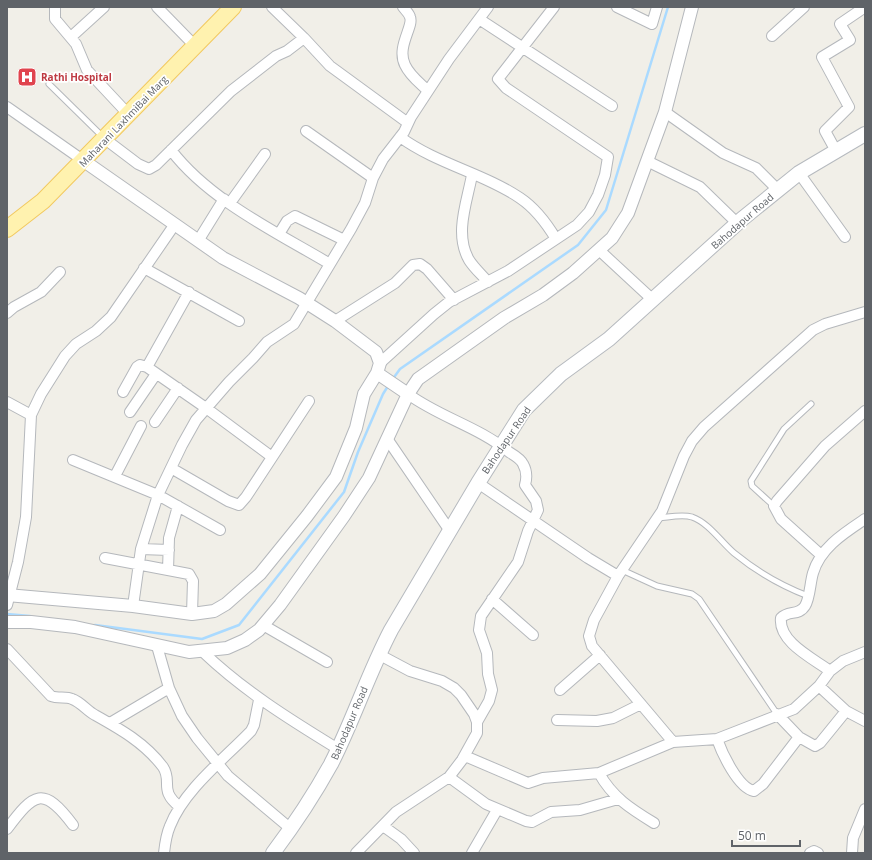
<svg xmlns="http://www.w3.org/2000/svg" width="872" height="860" font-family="'Open Sans',sans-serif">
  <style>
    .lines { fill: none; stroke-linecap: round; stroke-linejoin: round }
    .stream { stroke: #aadaff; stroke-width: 2.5 }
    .service-casing { stroke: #b5b8bc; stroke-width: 7 }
    .minor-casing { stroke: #b5b8bc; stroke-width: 12 }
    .tertiary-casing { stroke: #b5b8bc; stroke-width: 14 }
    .secondary-casing { stroke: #b6babf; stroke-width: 16 }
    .primary-casing { stroke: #f2c960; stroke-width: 18 }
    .service { stroke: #fff; stroke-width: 5 }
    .minor { stroke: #fff; stroke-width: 10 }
    .tertiary { stroke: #fff; stroke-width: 12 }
    .secondary { stroke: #fff; stroke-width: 14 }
    .primary { stroke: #fff2af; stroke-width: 16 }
    .labels { text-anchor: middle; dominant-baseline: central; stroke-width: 3.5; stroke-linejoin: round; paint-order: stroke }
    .health-label { font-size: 10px; font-weight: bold; fill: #be3a42; stroke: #fff; text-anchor: start }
    .street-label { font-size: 10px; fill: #5f6368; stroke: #fff }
  </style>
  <rect width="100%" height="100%" fill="#f1efe8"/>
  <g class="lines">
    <path class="stream" d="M392,380L400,369L578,245L606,210L668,7
      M7,614L30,616
      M95,625L202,639L239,625L344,492L358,452L383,394L388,386"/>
    <defs>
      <path id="service" d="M49,84L103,137
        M774,506L752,486L751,481L784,429L811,404
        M659,518C670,517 682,514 692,517C709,523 721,542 734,553C756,571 782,586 808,596
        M622,570L657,586L692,594L699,599L777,714"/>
      <path id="minor" d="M55,7V19L76,44L87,70L129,115
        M157,7L196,47
        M272,7L304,38
        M403,7C405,10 409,13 410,17C414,26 396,47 405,65C410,76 420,83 428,91
        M617,7L652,24L657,7
        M479,19L612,106
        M772,36L804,7
        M71,37L104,7
        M7,107L84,161
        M665,112L723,153L756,168L778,190
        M306,131L373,178
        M400,137C437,164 483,173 520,198C535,208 547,224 556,239
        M105,139L138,164L149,169L156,165L231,91L276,56L287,51L304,38L330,66L408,123
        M171,150C209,200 276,232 330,264
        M836,151L825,131L849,107L822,57L850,40L840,24L865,7
        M647,161L700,187L737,223
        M799,173L845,237
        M472,175C467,202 454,234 469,260C474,268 482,275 488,282
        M230,203L265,154
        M279,234L287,221L295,216L344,240
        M198,241L224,199
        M599,250L653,300
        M144,268L239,321
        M7,313L14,307L41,292L60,272
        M335,321L395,283L413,265L420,264L427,269L454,300
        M380,363L434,314L449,302L508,271L577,225L589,212L598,195L605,175L608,157L506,88L498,79L554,7
        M147,367L189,292
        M123,392L137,367L140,365L147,367L206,408L272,457
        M408,394C439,417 479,427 509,452C514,455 521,459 523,464C527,471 527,478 525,485L536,501L538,510L528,531L518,562L481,616L479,630L487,653L488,674L492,690L489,701L477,722
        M7,402L31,415
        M130,412L156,374
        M155,422L178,388
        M388,440L450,531
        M73,460L158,495L220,530
        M171,468L228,501L239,505L246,497L309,401
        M115,476L141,426
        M478,483L588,558L618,576
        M141,549L169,550
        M821,555L781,519L774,506L777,501L825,446L865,411
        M105,558L189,574L193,581L192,614
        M168,570L169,538L178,506
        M492,599L533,635
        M7,605L18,562L26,517L31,415L41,394L65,356L76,344L96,331L111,317L175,224
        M133,606L141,549L158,495L182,445L196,420L229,382L253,358L267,342L294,324L351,229L365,203L373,178L383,159L404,132L411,117L449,59L488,7
        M263,625L327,662
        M157,646L169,688L182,716L197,738L228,776L291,829
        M7,649L51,696C58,699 66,696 72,699C81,702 87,711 95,715C120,729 145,743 163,767C173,782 158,790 180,807
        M203,652C244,691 289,719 338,749
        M830,671C814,659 778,642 781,618C788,610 799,616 805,606C810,598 810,583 813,573C820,548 844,533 865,519
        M819,686L846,711L865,721
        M560,690L600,655
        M777,714L799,737L815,746L820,743L846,711
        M557,720L597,721L613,718L641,704
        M110,723L169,688
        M717,739C722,753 738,788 754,791L763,784L799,737
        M673,742L592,646L589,636L594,620L618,576L662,511L684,456L692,441L704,427L813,330L825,324L865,312
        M465,756L528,783L543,778L599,773L673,742L717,739L794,709L819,686L830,671L843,661L865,652
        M599,773C612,797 631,809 654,823
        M449,777L486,804L526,821L532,822L551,812L580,810L618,799
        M383,826L401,839L414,853
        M7,829C34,793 43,785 73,825
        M164,853C165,844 166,835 170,826C184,790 224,759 251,731L254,725L259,700
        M356,853L396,812L449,777L462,760L477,733V722L474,714L461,695L454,688L442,681L410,671L378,654
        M472,853L497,810
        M810,853L814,851L818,853
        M852,853L853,838L865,809"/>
      <path id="tertiary" d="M377,373L408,394
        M7,595L133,606L192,614L214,611L226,604L260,574L307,516L336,477L356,428L364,394L377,373L380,363L376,352L335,321L299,298L223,258L84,161
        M7,622H31L75,627L189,652L227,648L245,640L259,630L280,605L344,516L369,478L408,394L418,379L504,318L543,295L573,273L612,238L628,213L665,112L692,7"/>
      <path id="secondary" d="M273,853C294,825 314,795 331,764C353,721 368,674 391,630L478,483L524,410L561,374L609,339L742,219L799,173L865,134"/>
      <path id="primary" d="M7,229L43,201L233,7"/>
    </defs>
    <use href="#service" class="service-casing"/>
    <use href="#minor" class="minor-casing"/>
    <use href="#tertiary" class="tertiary-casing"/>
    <use href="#secondary" class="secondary-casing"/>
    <use href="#primary" class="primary-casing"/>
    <use href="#service" class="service"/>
    <use href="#minor" class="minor"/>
    <use href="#tertiary" class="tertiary"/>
    <use href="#secondary" class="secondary"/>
    <use href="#primary" class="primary"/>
  </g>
  <defs>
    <symbol id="hospital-square" viewBox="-11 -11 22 22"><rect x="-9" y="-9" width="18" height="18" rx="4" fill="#e0444e" stroke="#fff"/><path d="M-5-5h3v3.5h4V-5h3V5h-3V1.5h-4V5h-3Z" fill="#fff"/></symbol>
  </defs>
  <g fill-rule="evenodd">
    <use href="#hospital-square" x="16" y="66" width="22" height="22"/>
  </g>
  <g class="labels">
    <g class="health-label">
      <text x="41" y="77">Rathi Hospital</text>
    </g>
    <g class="street-label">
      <text transform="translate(123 121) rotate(-46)">Maharani LaxhmiBai Marg</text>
      <text transform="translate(742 221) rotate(-41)">Bahodapur Road</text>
      <text transform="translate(506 440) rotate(-56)">Bahodapur Road</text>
      <text transform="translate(349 723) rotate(-67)">Bahodapur Road</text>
    </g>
  </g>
  <rect width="872" height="860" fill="none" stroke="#5f6368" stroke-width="16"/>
  <path d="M732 840v6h68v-6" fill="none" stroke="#5f6368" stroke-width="2"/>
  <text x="738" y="840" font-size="12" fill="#5f6368" stroke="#ffffff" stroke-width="3" paint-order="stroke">50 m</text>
</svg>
